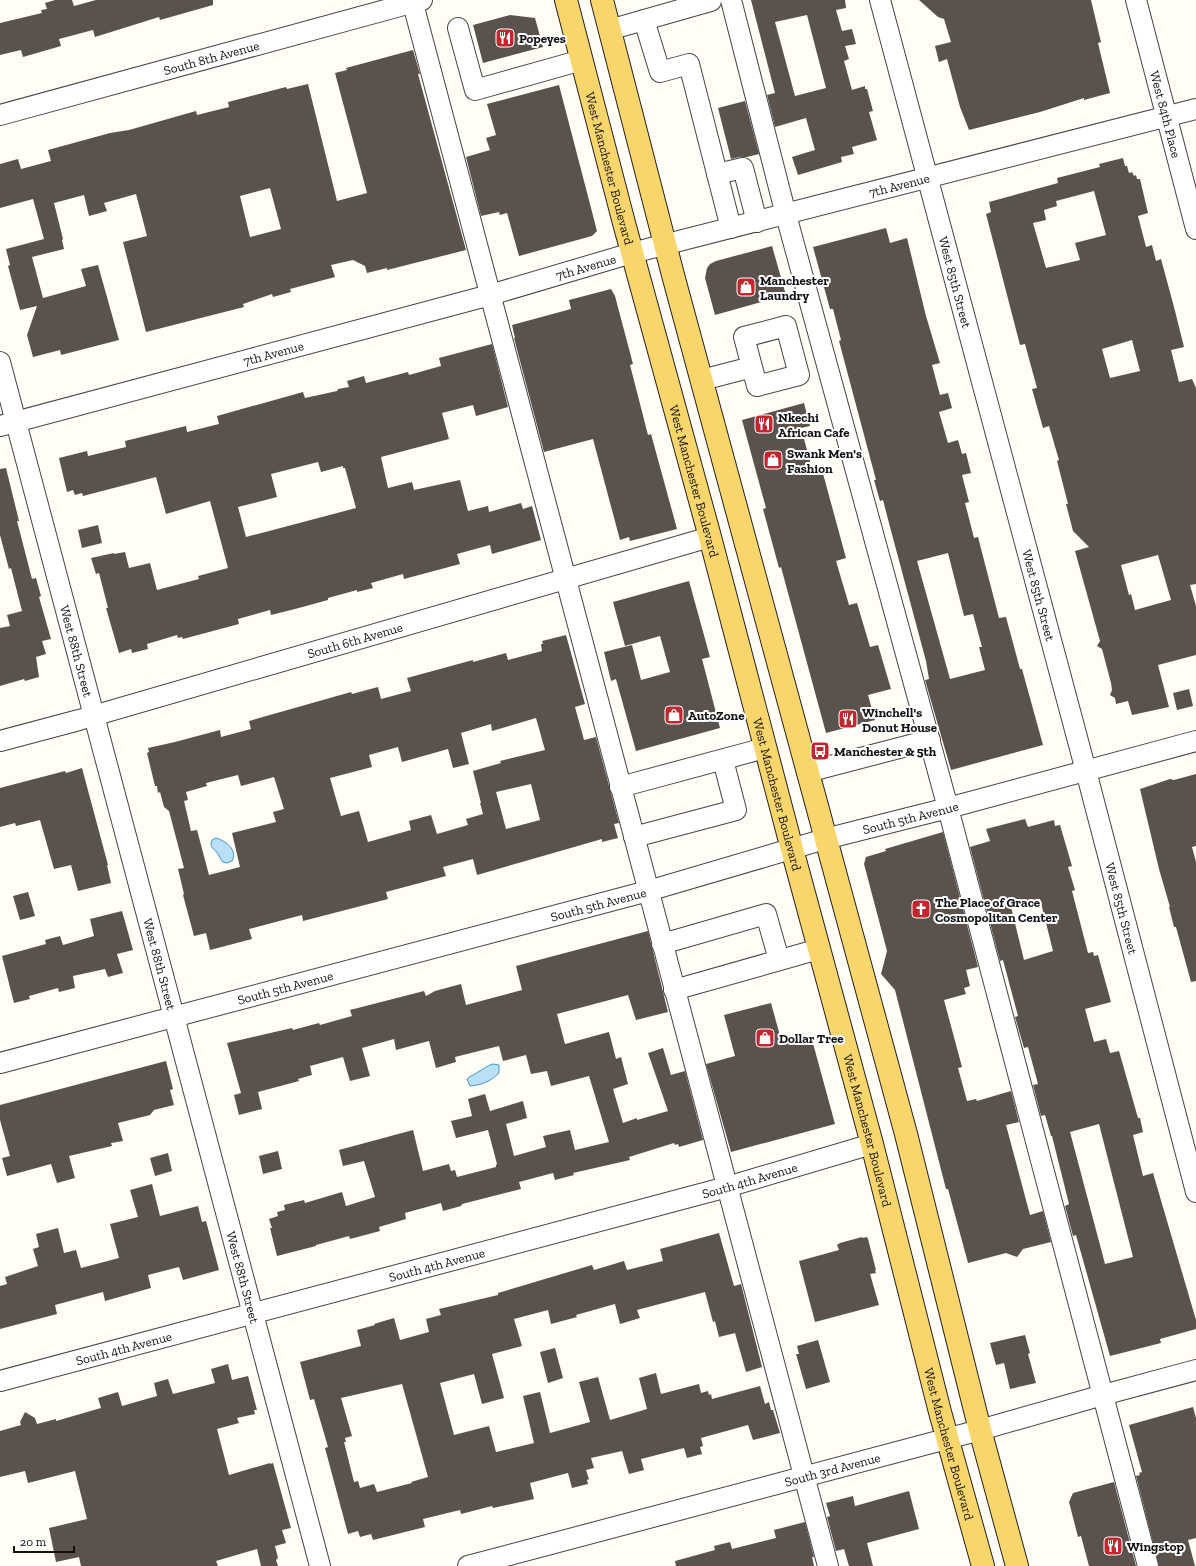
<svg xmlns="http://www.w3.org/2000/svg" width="1196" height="1566" font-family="'Zilla Slab',serif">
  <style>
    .water { fill: #b9e0f7; stroke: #3f96cf }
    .building { fill: #5a524d; fill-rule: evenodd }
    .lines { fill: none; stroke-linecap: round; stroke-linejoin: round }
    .minor-casing { stroke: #444; stroke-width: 22 }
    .major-casing { stroke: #222; stroke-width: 24 }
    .minor { stroke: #fff; stroke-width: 20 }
    .major { stroke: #f9d66b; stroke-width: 22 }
    .labels { text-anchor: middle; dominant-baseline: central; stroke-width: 4; stroke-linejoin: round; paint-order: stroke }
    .poi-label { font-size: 13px; font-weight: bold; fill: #111; stroke: #fff; text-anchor: start }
    .street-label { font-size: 13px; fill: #111; stroke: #fff }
  </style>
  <rect width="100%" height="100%" fill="#fffdf5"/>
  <path class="water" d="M216,838C226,841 238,850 232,861L227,863L223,862C220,859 220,857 218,854C214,848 209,848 212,840Z
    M493,1064L499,1065V1073C490,1082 481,1085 470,1086L467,1079C471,1075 474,1075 478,1072C484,1069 486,1066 493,1064Z"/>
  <path class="building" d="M55,0H72L74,6L96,0H213V5L160,20L159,17L95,37L93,30L59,39L61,46L23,57L21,50L0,55V23L42,13L41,10L47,9L45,3Z
    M751,0H845L846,8L836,10L842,31L852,29L856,44L845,46L849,59L844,61L852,90L865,86V89H867L873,111L869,112L877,140L852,147L854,154L841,157L842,162L798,175L792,157L815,150L806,118L775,127L767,95L775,93ZM807,15L826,88L795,96L775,22Z
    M919,0H1091L1101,42L1098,43L1110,93L1084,100V98L1040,112L969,130L960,107L947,59L939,62L935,46L951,42L944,19L938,17Z
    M510,15L535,18L543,47L483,63L473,25Z
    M413,50L420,74H418L466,250L387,270V268L367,273L365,266L353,260L331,265L335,277L290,289L291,292L273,297L272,294L243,304L244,307L146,332L123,242L147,236L136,194L104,203L107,211L89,216L84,195L54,203L63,239L62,240L64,249L32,257L43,298L86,286L81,269L98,265L119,340L61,355L60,350L33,357L27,335L37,306L20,310L8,266L10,265L6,249L44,239L33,199L0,208V164L18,159L21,169L51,161L48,150L110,133L129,130L196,111L197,115L229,107L228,102L286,87L287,89L308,84L337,201L367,193L335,73L347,70L346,68ZM270,188L281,229L250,237L240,196Z
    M559,85L597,231L592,236L519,256L507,213L500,215L499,212L481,216L466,157L490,150L486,138L496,135L487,104Z
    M745,101L759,154L747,157H740L731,159L718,108Z
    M1123,158L1125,166H1127L1129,173L1132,172L1134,176L1136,175L1137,179H1140L1148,213L1138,216L1146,247L1152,245L1156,261L1161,259L1174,307L1184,347L1171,350L1179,382L1192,379L1196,388V584L1190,585L1196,606V655L1158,665L1169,707L1132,715L1128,701L1116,704L1115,698L1110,695L1112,690L1111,683L1102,649L1097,646L1100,641L1075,551L1089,547L1073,531L1066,504H1068L1057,461L1059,460L1049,426L1043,428L1032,389L1037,388L1025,344L1020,345L986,214L991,212L989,202L1058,183L1057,178L1100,167L1099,164ZM1094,191L1106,235L1075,243L1080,260L1046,268L1033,223L1046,220L1044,210L1057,206L1056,201ZM1132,340L1140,371L1110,378L1102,349ZM1158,555L1171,600L1135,610L1131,594L1129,595L1121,565Z
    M886,228L890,243L907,238L926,316L940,363L932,365L940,395L948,393L952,408L939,412L948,443L958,440L962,454L966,453L971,473L962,475L969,502L965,503L973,534L974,538L978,537L999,618L1006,617L1020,669H1022L1043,745L951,770L925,680L929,679L926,661L890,527L883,500L880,501L874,480H876L839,341L841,340L833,309H830L813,247ZM948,553L964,616L973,614L982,647H979L985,670L950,679L917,561Z
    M772,246L786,295L715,315L705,278L707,268L710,264L716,261Z
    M611,289L615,296L633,364L630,365L648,435L651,434L677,529L630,541L629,537L620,540L593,439L544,452L514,338H515L512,325L571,309L569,300Z
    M492,344L508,407L476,416L473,405L442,413L449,439L381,457L388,488L412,482L414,490L460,480L468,511L488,506L489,512L521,503L523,509L532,506L541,540L492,554L490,545L457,554L460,564L404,579L403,574L371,583L373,588L357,592V590L328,598V600L295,609L271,615L270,610L238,619L239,624L183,639L182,637L178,638L177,635L147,644L148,649L132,653L131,649L119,653L106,608H108L99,573L96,574L91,558L114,553V554L125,552L129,568L150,563L157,590L199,579L198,576L228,568L210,501L166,514L156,477L83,496L82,493L75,495L73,490L67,492L59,458L87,451L88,456L126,447L125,441L186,426L187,432L219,424L217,416L303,392L305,398L337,391L338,389L349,387L347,381L364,376L366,383L408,372L409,375L441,366L439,358ZM318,462L321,472L343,466V468H345L356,508L246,537L238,507L277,497L271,474Z
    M804,403L810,426L801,428L813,472L822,470L846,558L836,561L849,605L857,603L870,647L878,645L891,689L868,695L875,720L826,733L781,567L779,568L763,509L766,508L742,420Z
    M6,468L19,521H17L32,579L36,578L41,596L39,597L51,639L42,641L46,654L36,657L39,677L25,681L24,679L0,686V628L10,626L7,615L22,611L11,568L9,569L0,535V469Z
    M98,525L102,543L82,548L78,530Z
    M689,581L710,657L702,659L720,728L636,751L616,679L611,681L604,652L632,645L641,680L670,672L660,636L625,646L613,602Z
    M566,635L585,704L575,707L584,740L596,737L619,823L614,824L618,838L602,842V839L477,875L473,859L443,867L446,876L386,892L388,899L303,921L302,915L249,929L252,939L210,950L206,933L194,936L183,895L184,894L178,869L184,868L169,811L164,807L160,792L158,793L157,786H155L147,753L149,752L148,748L175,742L220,730L221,737L251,729L249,721L351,692L352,694L378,687L381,699L411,691L407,678L473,660V662L506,653L508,660L542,651L541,644H543L542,641ZM536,718L545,750L500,761L501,763L473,771L481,803H480L483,814L466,819L468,825L437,834L431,815L409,821L411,830L368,842L359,811L341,816L330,778L372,767L369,755L398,747L402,762L448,749L453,768L469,764L461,733L491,724L492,731ZM238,775L241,786L274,777L284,809L273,812L276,822L232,833L240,867L209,875L197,830L191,831L184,801L188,800L186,792L207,786L206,783ZM531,784L540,820L506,829L496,792Z
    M1189,689L1193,706L1177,710L1173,693Z
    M82,768L108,865H107L111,883L78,891L71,865L54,869L40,820L16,826L15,823L0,827V788L65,771L66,773Z
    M1196,774V846L1192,847L1196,862V981L1191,982L1176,927H1174L1169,907H1170L1159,869L1140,789L1170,779L1174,780Z
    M1025,819L1028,827L1054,820L1055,826L1060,825L1072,866L1068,867L1075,890L1072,891L1088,953L1093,952L1094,956L1098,955L1111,1002L1085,1009L1094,1042L1106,1039L1110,1053L1119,1051L1138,1118H1140L1143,1132L1133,1135L1143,1176L1153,1173L1196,1320V1329L1160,1339L1161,1343L1110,1356L1076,1235L1073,1236L1065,1206L1069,1204L1052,1136H1051L1045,1115L1041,1116L1033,1085L1038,1084L1028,1047L1024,1048L1015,1017L1018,1016L1003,960L1000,961L970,847L990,841L986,829ZM1040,899L1053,951L1024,960L1011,907ZM1099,1124L1133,1257L1105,1264L1070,1132Z
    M943,832L978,967L966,970L970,986L964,988L966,994L944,1000L962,1067L958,1068L967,1101L976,1099L977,1101L1011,1091L1019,1122L1006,1125L1030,1215L1043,1211L1051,1242L1023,1249L1017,1257L1006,1253L968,1263L948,1189H946L895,990L881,974L887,951L864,864L866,857L886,851L885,849Z
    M28,892L35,916L20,920L13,896Z
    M122,911L133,950L117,954L123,973L108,977L105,969L73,976L75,988L59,992L58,988L29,996L30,999L14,1003L2,956L46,944L45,940L60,936L63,945L94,936L90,919Z
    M648,931L668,1012L636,1020L628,995L557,1014L565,1044L609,1032L616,1059L621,1057L628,1084L613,1089L623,1123L637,1118V1120L668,1111L648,1053L663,1048L671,1075L685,1071L703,1140L679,1147L678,1144L675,1145L674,1143L629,1157L630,1160L573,1173L574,1175L555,1180L553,1173L519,1182L521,1189L462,1204L461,1206L443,1211L441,1203L405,1213L406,1219L379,1227L380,1231L350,1239L349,1236L316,1245V1246L277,1256L270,1228H272L269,1219L278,1216L277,1212L285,1210L284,1205L304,1200L305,1203L342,1192L346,1206L375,1197L364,1161L343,1166L339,1150L413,1130L423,1171L449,1164L451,1171L455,1170L457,1177L496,1167V1165L497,1164L488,1130L456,1138L451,1121L472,1116L468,1099L485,1094L490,1111L523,1101L527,1118L506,1124L514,1156L546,1147L543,1136L570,1130L575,1150L609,1142L589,1076L551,1086L547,1071L531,1074L526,1055L503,1061L499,1046L455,1057L456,1062L436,1068L429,1041L396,1050L394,1039L362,1048L370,1076L350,1081L343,1057L310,1066L312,1075L298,1079L299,1081L258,1092L262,1109L239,1115L234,1095L241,1093L227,1043L292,1028L293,1030L319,1023L320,1025L352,1016L350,1010L424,991L426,996L435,991L461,984L466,1005L522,990L516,966Z
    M771,1003L782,1043L811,1036L835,1124L731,1152L706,1064L735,1056L724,1015Z
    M166,1061L173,1089L170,1090L174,1105L154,1110L150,1115L118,1123L123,1141L111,1143L112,1146L69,1156L75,1178L57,1183L51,1164L7,1176L2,1158L10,1156L0,1120V1105Z
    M278,1151L282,1169L263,1174L259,1156Z
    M168,1153L172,1171L155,1176L150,1158Z
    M152,1184L160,1216L198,1206L202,1222L206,1221L219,1270L183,1280L179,1267L148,1275L151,1288L105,1301L103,1292L55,1305L57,1314L0,1329V1286L7,1284L5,1277L38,1266L33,1249L39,1247L36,1234L58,1228L64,1253L76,1250L81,1268L119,1258L110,1224L138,1217L130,1190Z
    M719,1233L734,1286L741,1284L762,1367L746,1372L735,1333L719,1337L715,1321L713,1322L705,1292L637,1310L640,1318L620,1324L615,1304L576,1315L577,1317L551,1324L548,1310L514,1319L522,1346L492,1354L504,1398L482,1404L474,1374L440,1383L454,1435L489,1426L496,1452L534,1443L523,1396L540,1392L550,1433L590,1422L579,1382L598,1377L610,1420L647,1409L639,1378L656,1373L661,1394L699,1384L701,1393L708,1391L709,1395L711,1394L712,1399L760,1386L765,1404L769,1402L771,1410H773L780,1433L753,1440L748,1425L701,1438L703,1446L700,1447L702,1454L687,1458L684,1448L641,1459L644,1470L629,1474L622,1451L591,1458L594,1468L586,1470L589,1479L587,1480L588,1484L572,1488L568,1473L530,1483L534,1499L493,1508L492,1506L461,1514L460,1510L423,1519L425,1527L373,1540L371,1534L360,1537L358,1531L348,1534L325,1448L328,1447L314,1399L310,1400L300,1362L361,1346L357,1330L375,1325L374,1324L394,1318L400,1340L429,1332L426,1319L441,1315L439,1309L498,1295V1293L592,1265L594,1270L624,1261L627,1270L663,1261L660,1249ZM402,1384L428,1477L411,1482L412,1483L377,1492L374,1484L360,1488L358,1481L354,1482L344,1442H346L345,1438L352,1436L341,1398Z
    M862,1237V1238L867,1237L868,1239L876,1270H875L876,1273L870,1274L879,1305L815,1322L799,1261L839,1250L837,1245L840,1243Z
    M1025,1335L1030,1353L1028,1354L1036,1383L1010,1389L1004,1363L996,1365L990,1343Z
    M818,1340L830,1382L806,1389L796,1354H799L797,1346Z
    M555,1348L563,1378L548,1383L540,1352Z
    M228,1364L232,1380L248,1376L257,1410H254L255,1414L237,1418L239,1423L217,1429L229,1475L270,1463V1464L273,1463L291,1528L282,1530L286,1543L275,1546L278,1558L276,1560L278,1566H261L257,1549L216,1561L218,1566H81L79,1557L56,1562L49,1528L87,1519L75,1471L28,1483L25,1471L0,1477V1431L21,1425L20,1422L25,1412L35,1418L37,1424L56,1419V1421L101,1408L98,1398L118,1392L122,1406L157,1396L154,1383L168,1379L173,1394L215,1383L211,1369Z
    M1193,1407L1196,1418V1538L1188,1540L1195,1566H1159L1136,1476L1140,1475L1139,1473L1142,1472L1129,1425Z
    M1114,1482L1136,1566H1089L1081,1536L1078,1537L1069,1502L1073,1493Z
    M909,1491L919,1529L867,1543L873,1566H849L844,1549L836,1551L827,1517L830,1516L826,1503L853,1496L855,1506Z
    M805,1522L814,1557H812L814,1566H676L675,1561L715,1550L714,1546L730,1542L732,1549L776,1538L774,1530Z"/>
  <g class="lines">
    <defs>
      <g id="minor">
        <path d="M412,0L828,1566"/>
        <path d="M731,0L786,215L948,808L1148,1566"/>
        <path id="s1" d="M880,0L1086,771L1196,1192"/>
        <path id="s2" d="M1136,0L1196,229"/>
        <path d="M644,20L660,72L689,64L731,228"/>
        <path d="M458,28L475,90L582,60"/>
        <path d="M609,30L711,1V0"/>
        <path id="s3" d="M0,115L422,0"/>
        <path d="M717,174L743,168L757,222"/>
        <path id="s4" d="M0,362L320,1566"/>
        <path d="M702,380L752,367L757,386L799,375L786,326L744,337L752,367"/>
        <path id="s5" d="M0,426L490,295L632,253L1196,109"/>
        <path id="s6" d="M0,741L79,720L710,537"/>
        <path d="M807,772L930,740"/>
        <path d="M620,787L765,748"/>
        <path d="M634,837L736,810L723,760"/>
        <path d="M662,944L766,914L779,960"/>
        <path d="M674,990L819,949"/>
        <path id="s7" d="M0,1063L648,891L825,839L948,808L1196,741"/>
        <path id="s8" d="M0,1381L727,1187L872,1144"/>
        <path id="s9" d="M468,1566L980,1430L1103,1395L1196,1370"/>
      </g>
      <g id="major">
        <path id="s10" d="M566,0L624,223L710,537L792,849L872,1144L940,1412L983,1566"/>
        <path d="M602,0L673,275L906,1134L980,1430L1017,1566"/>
      </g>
    </defs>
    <use href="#minor" class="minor-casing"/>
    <use href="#major" class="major-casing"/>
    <use href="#minor" class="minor"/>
    <use href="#major" class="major"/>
  </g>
  <defs>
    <symbol id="restaurant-square" viewBox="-11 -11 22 22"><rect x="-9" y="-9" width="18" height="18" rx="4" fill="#c4262e" stroke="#fff"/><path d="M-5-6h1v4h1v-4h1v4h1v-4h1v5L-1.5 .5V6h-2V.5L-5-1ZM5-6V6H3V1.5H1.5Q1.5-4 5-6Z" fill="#fff"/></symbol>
    <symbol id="shop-square" viewBox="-11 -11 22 22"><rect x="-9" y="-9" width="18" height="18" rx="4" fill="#c4262e" stroke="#fff"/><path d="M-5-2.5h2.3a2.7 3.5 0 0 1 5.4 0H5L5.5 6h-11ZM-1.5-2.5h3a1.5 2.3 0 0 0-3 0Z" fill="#fff"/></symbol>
    <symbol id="bus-square" viewBox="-11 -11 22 22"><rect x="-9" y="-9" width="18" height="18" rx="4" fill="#c4262e" stroke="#fff"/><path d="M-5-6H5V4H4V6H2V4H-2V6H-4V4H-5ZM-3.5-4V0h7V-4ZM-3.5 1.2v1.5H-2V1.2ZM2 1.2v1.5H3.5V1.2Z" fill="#fff"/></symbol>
    <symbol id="church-square" viewBox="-11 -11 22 22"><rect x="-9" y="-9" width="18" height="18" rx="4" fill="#c4262e" stroke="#fff"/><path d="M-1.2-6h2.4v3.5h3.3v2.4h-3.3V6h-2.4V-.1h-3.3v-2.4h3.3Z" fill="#fff"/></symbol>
  </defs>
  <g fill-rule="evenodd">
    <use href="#restaurant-square" x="494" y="27" width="22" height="22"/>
    <use href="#shop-square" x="735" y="276" width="22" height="22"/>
    <use href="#restaurant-square" x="753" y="413" width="22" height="22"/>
    <use href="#shop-square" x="762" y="449" width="22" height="22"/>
    <use href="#shop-square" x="663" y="704" width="22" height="22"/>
    <use href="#restaurant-square" x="837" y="708" width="22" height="22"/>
    <use href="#bus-square" x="809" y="740" width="22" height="22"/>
    <use href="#church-square" x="910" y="898" width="22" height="22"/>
    <use href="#shop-square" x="754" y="1027" width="22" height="22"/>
    <use href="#restaurant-square" x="1102" y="1535" width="22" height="22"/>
  </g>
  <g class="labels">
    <g class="poi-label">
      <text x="519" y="38">Popeyes</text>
      <text x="760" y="280">Manchester<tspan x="760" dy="15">Laundry</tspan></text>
      <text x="778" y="417">Nkechi<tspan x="778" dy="15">African Cafe</tspan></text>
      <text x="787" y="453">Swank Men's<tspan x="787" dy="15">Fashion</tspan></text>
      <text x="862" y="712">Winchell's<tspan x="862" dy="15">Donut House</tspan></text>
      <text x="688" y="715">AutoZone</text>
      <text x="834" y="751">Manchester &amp; 5th</text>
      <text x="935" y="902">The Place of Grace<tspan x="935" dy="15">Cosmopolitan Center</tspan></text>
      <text x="779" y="1038">Dollar Tree</text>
      <text x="1127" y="1546">Wingstop</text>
    </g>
    <g class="street-label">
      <text stroke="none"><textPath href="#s3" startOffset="219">South 8th Avenue</textPath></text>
      <text stroke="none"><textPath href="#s2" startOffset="118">West 84th Place</textPath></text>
      <text stroke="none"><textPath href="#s10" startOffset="174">West Manchester Boulevard</textPath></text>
      <text stroke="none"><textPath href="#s5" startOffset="931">7th Avenue</textPath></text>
      <text stroke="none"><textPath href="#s5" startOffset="607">7th Avenue</textPath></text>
      <text stroke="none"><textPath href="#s1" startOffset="292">West 85th Street</textPath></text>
      <text stroke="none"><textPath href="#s5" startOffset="283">7th Avenue</textPath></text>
      <text stroke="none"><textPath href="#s10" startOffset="498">West Manchester Boulevard</textPath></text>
      <text stroke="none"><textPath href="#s1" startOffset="616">West 85th Street</textPath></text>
      <text stroke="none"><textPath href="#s6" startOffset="369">South 6th Avenue</textPath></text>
      <text stroke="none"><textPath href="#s4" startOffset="299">West 88th Street</textPath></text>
      <text stroke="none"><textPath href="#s10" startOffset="822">West Manchester Boulevard</textPath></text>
      <text stroke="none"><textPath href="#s7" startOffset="943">South 5th Avenue</textPath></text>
      <text stroke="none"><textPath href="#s7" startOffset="619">South 5th Avenue</textPath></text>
      <text stroke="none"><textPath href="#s1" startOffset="940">West 85th Street</textPath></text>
      <text stroke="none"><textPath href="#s4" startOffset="623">West 88th Street</textPath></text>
      <text stroke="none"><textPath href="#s7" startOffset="295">South 5th Avenue</textPath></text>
      <text stroke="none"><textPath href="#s10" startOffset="1170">West Manchester Boulevard</textPath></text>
      <text stroke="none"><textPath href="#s8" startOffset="776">South 4th Avenue</textPath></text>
      <text stroke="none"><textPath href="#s8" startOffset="452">South 4th Avenue</textPath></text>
      <text stroke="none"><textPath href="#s4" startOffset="947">West 88th Street</textPath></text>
      <text stroke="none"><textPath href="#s8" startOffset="128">South 4th Avenue</textPath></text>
      <text stroke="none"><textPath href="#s10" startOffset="1494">West Manchester Boulevard</textPath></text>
      <text stroke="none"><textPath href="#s9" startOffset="377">South 3rd Avenue</textPath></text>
    </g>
  </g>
  <path d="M14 1546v6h60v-6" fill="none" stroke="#111111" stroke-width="2"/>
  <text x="20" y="1546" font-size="12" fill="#111111" stroke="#ffffff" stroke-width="3" paint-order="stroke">20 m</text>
</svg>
